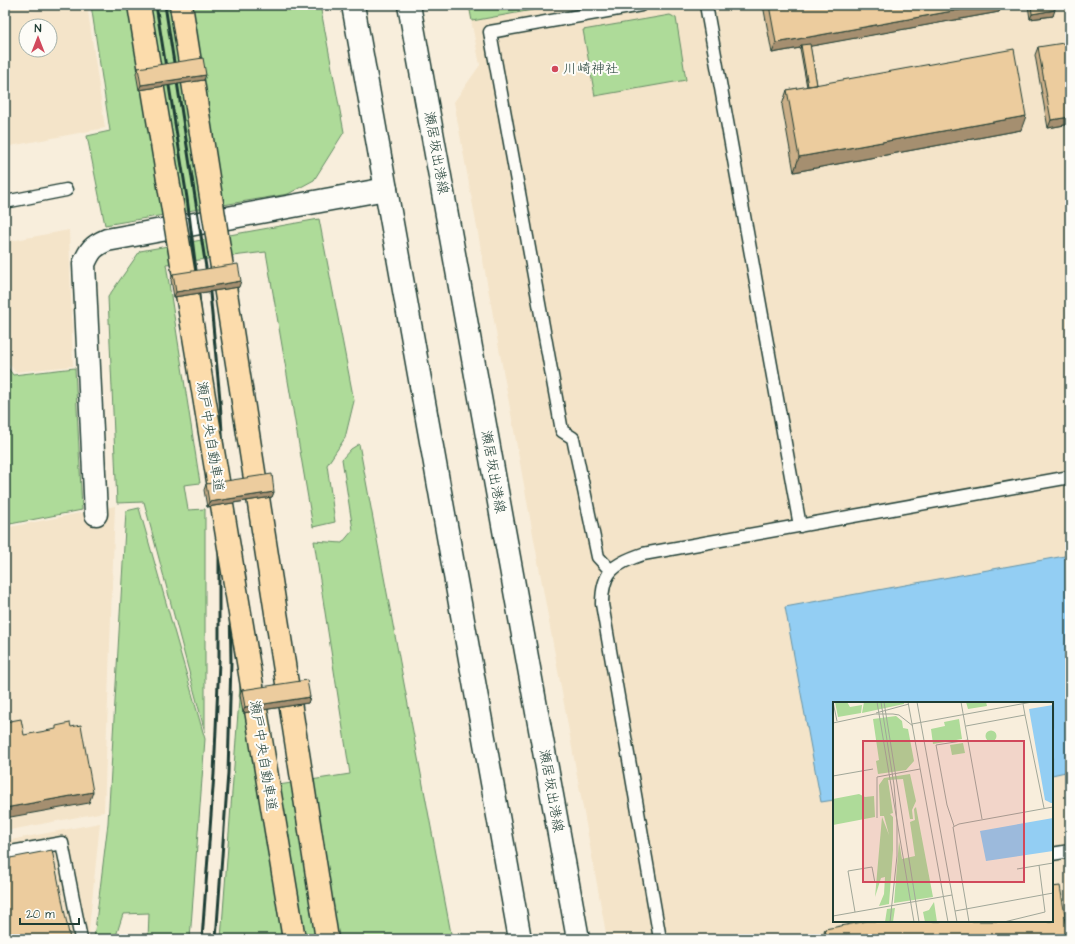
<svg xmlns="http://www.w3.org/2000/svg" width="1075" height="944" font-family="'Architects Daughter','Klee One',sans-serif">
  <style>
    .built { fill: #f4e4c9; fill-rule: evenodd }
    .green { fill: #aedb99; stroke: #668c66 }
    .water { fill: #93cef3; stroke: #6594a7 }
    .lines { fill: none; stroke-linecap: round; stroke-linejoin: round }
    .service-casing { stroke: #1f3d34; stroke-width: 15 }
    .minor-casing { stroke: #1f3d34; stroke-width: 25 }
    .secondary-casing { stroke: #1f3d34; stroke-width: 25 }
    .service { stroke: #fdfcf7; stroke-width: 12 }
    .minor { stroke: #fdfcf7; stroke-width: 22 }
    .secondary { stroke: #fdfcf7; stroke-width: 22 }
    .rail { stroke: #1f3d34; stroke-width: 3 }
    .motorway-bridge-casing { stroke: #1f3d34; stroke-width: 25; stroke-linecap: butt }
    .motorway-bridge { stroke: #fcdcac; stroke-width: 22 }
    .wall { fill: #cbaf88; stroke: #1f3d34 }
    .shaded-wall { fill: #a58f6f; stroke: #1f3d34 }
    .building { fill: #eccc9e; stroke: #1f3d34 }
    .poi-dot { fill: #d1495b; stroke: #fdfcf7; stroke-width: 1.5 }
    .labels { text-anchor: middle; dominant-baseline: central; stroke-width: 4; stroke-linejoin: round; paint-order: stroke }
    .poi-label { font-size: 14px; fill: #1f3d34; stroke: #fdfcf7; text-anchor: start }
    .street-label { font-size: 14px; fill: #1f3d34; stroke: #fdfcf7 }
    .inset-road { fill: none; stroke: #a1a799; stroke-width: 1 }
    .view { fill: #d1495b; fill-opacity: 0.15; stroke: #d1495b; stroke-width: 2 }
    .inset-edge { fill: none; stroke: #1f3d34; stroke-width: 2 }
  </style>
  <rect width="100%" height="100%" fill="#f8eedc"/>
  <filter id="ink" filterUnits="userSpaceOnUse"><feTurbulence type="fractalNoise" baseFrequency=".025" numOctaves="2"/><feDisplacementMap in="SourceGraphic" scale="8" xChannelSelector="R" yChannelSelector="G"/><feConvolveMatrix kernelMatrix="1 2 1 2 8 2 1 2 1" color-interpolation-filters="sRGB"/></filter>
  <g filter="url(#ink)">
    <path class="built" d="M5,5H87L105,128L5,147ZM26,26H50V50H26Z
      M468,5H1070V939H607L454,102L480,65ZM834,703H1052V921H834Z
      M69,230L73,366L15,372L5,357V242Z
      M115,506L104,812L5,831V528Z
      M100,823L88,939H5V841Z"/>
    <path class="green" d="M91,5H320L344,132L314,180L288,194L105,225L87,136L110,131Z
      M469,5H560L472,21Z
      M670,15L676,18L686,80L595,96L583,30Z
      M319,219L354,401L345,438L327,465L335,522L313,527L266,252L166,264L200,483L184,485L188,510L205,509V732L144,502L117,503L108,297L140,251Z
      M5,364L13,375L75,368L82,510L5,525Z
      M359,444L452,939H221L241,673L259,788L350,774L314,541L342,543L353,530L342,459L351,449Z
      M139,508L205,739L190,939H148L149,913L123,914L115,939H94L108,823L126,511Z"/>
    <path class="water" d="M1070,555V771L1052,775V703H834V800L821,802L785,607Z"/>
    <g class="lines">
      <defs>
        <path id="service" d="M706,5L800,526
          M5,202L66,190
          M611,571L598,557L573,438L562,431L490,32L641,5
          M5,853L62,843L81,939
          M1052,854L1070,851
          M660,939L602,604C602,572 613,564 643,554L1070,477"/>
        <path id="minor" d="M96,514L84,264C90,250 93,246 107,240L386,189"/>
        <path id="secondary" d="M353,5L520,939
          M409,5L578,939"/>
      </defs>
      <use href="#service" class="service-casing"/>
      <use href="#minor" class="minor-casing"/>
      <use href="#secondary" class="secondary-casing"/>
      <use href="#service" class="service"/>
      <use href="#minor" class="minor"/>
      <use href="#secondary" class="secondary"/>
      <path class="rail" d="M156,5L187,198L199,294L219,550V661L214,774L202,939
        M165,5L210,293L220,400L229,547L231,662L228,773L216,939"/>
      <defs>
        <path id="motorway-bridge" d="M139,5L294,939
          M181,5L327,939"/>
      </defs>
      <use href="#motorway-bridge" class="motorway-bridge-casing"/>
      <use href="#motorway-bridge" class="motorway-bridge"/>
    </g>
    <path class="wall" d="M763,5H1002L999,12L810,46L817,85L1021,130L794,172L782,105L787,90L807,87L800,48L772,53Z
      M1028,5H1054L1053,16L1030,19Z
      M1038,47L1070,124L1048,128L1035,55Z
      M138,68L204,80L139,90L136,73Z
      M173,274L239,287L174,297L171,280Z
      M206,484L274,492L272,497L207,507L204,490Z
      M242,690L310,697L308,703L243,713L240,695Z
      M825,929L1069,939H825L824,931Z"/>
    <path class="shaded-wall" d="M986,5H1002L999,12L801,48V45L800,48L772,53L776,43Z
      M1055,10L1053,16L1030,19L1032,14Z
      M206,75L204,80L139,90L141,85Z
      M1026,116L1021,130L794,172L799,157Z
      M1070,117V124L1048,128L1051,120Z
      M241,281L239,287L174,297L176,292Z
      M274,492L272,497L207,507L209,502Z
      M310,697L308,703L243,713L245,707Z
      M93,792L89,803L5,818V808Z"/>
    <path class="building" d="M769,5H986L776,43Z
      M1031,5H1054L1055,10L1032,14Z
      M1070,42V117L1051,120L1038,47Z
      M810,44L817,85L808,86L801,45Z
      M1014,49L1026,116L799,157L787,90Z
      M203,58L206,75L141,85L138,68Z
      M238,264L241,281L176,292L173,274Z
      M272,474L274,492L209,502L206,484Z
      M307,680L310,697L245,707L242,690Z
      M21,719L24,735L56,729V726L70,723L71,727L81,725L93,792L5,808V722Z
      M52,850L70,939H6L5,936V859Z
      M1060,886L1069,939H827L825,929L867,921H1052V887Z"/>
  </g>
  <circle class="poi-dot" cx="555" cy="69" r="4"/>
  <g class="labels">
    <g class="poi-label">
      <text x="563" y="69">川崎神社</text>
    </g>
    <g class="street-label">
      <text transform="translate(436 153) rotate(80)">瀬居坂出港線</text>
      <text transform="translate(210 437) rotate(81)">瀬戸中央自動車道</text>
      <text transform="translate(493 472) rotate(80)">瀬居坂出港線</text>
      <text transform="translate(263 756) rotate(81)">瀬戸中央自動車道</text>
      <text transform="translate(551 791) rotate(80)">瀬居坂出港線</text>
    </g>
  </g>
  <g transform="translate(833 702)">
    <rect width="220" height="220" fill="#f8eedc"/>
    <path d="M2,0H14L17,5L29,3L28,11L5,15ZM31,0H71V2L29,11ZM133,0H153L154,4L135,7ZM63,14L69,19L70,26L75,27L81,59L73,68L45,72L43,59L46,58L40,17ZM126,17L129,37L100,42L98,27L112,24L111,20ZM152.5 34a5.5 5.5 0 1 1 11 0a5.5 5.5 0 1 1-11 0ZM130,41L132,51L119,53L117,43ZM77,72L83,99L79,108L80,117H77L70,77L55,78L60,111L57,112L60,115V148L56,202L46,204L51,192L52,175L48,176L42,195L49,115L56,133L51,114H47L46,83L51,76ZM26,92L32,95L41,94L42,115L0,123V97ZM83,105L100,195L61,201L66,139L69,157L82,154L77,120L82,118L81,107ZM101,200L104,220H92L90,210L96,208ZM62,206L60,220H52L54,207Z" fill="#aedb99"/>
    <path d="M220,3V101H218L212,98L196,7ZM220,116V149L153,159L147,129Z" fill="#93cef3"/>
    <path class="inset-road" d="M0,0L4,19M44,0L81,220M48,0L61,83L64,120V154L57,220M51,0L86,220M75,0L115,220M84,0L124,220M128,0L149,117M43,11L76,2M192,13L211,106M0,21L42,12H60L66,13L80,24M79,22L199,0M133,24L192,13L190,2M0,74L40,67M44,116V75L87,67M121,124L114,103L103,43L135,38M184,167L220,161M122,209L220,191M22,210L15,169L39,165L42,181M0,214L119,193M136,220L120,125L126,122L220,105M171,220L212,210L206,163"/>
    <path class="view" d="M30,39H191V180H30Z"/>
    <rect width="220" height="220" class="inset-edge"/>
  </g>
  <rect width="1075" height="944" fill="none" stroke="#fdfcf7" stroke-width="20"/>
  <rect x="10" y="10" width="1055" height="924" fill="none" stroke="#1f3d34" stroke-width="1.5" filter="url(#ink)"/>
  <g transform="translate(38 38)"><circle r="19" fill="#fdfcf7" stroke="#a4b0a9"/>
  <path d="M0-3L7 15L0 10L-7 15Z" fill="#d1495b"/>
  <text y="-6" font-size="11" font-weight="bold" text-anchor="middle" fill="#1f3d34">N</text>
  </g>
  <path d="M20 918v6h59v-6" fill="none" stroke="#1f3d34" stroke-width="2"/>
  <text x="26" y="918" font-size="12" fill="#1f3d34" stroke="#fdfcf7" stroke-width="3" paint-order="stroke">20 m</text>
</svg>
